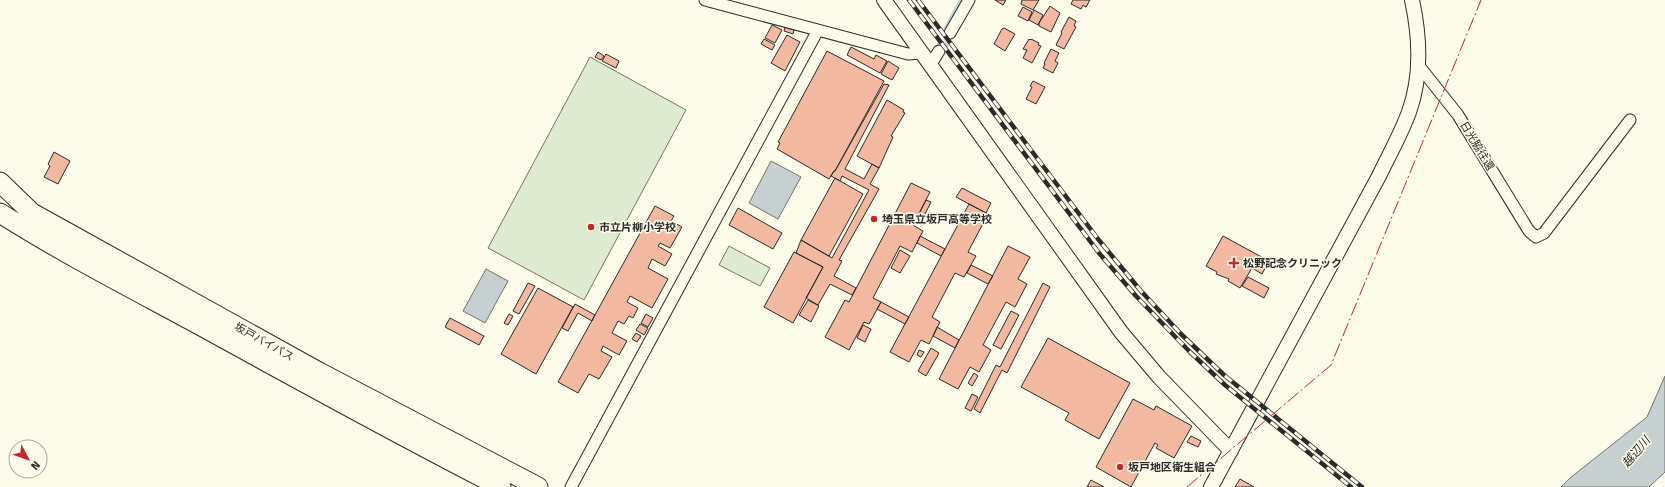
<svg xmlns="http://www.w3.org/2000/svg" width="1665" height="487" font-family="'Fira Sans','Noto Sans JP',sans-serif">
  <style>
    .green { fill: #deebd1; stroke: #74746e }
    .water { fill: #c7d0d0; stroke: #74746e }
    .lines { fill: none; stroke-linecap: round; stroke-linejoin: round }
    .stream { stroke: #c7d0d0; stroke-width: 4 }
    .building { fill: #f2b8a0; stroke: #2b2b2b }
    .minor-tunnel { stroke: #d3d1c4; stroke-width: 11; stroke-dasharray: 11 5.5; stroke-linecap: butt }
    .minor-casing { stroke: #2b2b2b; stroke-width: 13 }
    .tertiary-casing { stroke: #2b2b2b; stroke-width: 16 }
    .trunk-casing { stroke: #2b2b2b; stroke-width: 21 }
    .minor { stroke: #fdfbea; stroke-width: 11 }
    .tertiary { stroke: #fdfbea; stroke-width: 14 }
    .trunk { stroke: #fdfbea; stroke-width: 19 }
    .rail-casing { stroke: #2b2b2b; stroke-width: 4.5 }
    .rail { stroke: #fdfbea; stroke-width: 3; stroke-dasharray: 9; stroke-linecap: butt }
    .power { stroke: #c62828; stroke-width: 1; stroke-dasharray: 14 3 2 3; stroke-linecap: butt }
    .poi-dot { fill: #c62828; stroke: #fdfbea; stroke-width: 1.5 }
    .labels { text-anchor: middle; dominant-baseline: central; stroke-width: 3; stroke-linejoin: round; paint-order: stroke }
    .street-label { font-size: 11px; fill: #2b2b2b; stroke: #fdfbea }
    .poi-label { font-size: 11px; font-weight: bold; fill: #2b2b2b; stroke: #fdfbea; text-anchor: start }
    .water-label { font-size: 12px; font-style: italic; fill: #2b2b2b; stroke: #fdfbea }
  </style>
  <rect width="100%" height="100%" fill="#fdfbea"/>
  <path class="green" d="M590,57L686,110L584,300L488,248Z
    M729,246L770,268L760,286L719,265Z"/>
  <path class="water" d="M771,161L801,177L778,219L749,203Z
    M486,269L508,281L485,323L463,311Z
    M1665,376V472L1649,487H1561L1570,478L1647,417Z"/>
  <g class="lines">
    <path class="stream" d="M946,28L961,0"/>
  </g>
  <path class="building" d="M995,0H1006L1003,5Z
    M1022,0H1039L1033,10L1021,4Z
    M1073,0H1090L1086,7L1083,5L1081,9L1071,4Z
    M1050,6L1060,13L1051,32L1039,26V23Z
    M1023,7L1032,12L1028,21L1018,16Z
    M1034,10L1043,15L1038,25L1029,20Z
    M1069,17L1076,21L1074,26L1076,27L1064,49L1056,45L1062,33L1061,32Z
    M772,25L782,30L775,43L765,38Z
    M785,27L794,30L793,34L784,31Z
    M1004,28L1015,34L1005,51L994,44L1002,29Z
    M787,35L800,42L785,71L771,63Z
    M764,39L775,45L772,50L761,44Z
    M1029,39L1030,40L1031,39L1039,43L1038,45L1041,46L1032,63L1023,58L1027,50L1023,49Z
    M851,47L874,59L876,55L887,61L880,73L847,55Z
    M1051,49L1059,53L1055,61L1058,63L1053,73L1043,68L1045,64L1044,63Z
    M827,51L884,81L835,171H834L829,179L777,149L780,143L778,142Z
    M598,52L604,56L601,60L595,57Z
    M606,54L619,61L616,68L602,61Z
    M888,61L899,68L892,80L881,74Z
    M1033,81L1045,87L1036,104L1026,99L1032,87L1030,86Z
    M884,84L889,85L845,169L864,179L872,164L879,168L870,184L879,189L839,260L842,261L834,276L856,288L852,295L830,284L818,305L806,298L823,267L796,253L801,240L832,258L869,190L842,176L840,181L831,176L834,171H835Z
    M887,100L904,110L903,112L905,113L891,136L893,137L879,168L857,156Z
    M54,152L70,161L58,184L44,177L50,166L48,164Z
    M835,178L863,194L829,256L801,240Z
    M911,183L930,192L913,225L923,231L912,252L900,246L873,298L881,302L869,324L864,322L849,350L825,337L845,300L849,302Z
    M962,188L991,203L986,213L956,197Z
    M926,200L931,202L923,218L918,216Z
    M969,204L988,214L968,252L976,256L964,277L955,273L932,317L940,322L929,344L921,340L909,362L890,352Z
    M655,206L674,216L671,221L682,227L670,248L660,243L658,246L672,254L665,266L652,259L648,268L668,279L652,308L630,296L627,302L638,308L633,318L629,316L624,324L618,321L612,333L627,341L619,355L603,346L601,351L612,357L599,379L589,374L578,393L558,382Z
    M738,208L782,233L773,249L729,225Z
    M920,236L945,249L941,256L917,243Z
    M1223,236L1269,261L1262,274L1252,268L1240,288L1228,281L1229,279L1216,274L1217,272L1206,266Z
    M1008,246L1030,257L1018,279L1027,284L1015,307L1006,302L983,345L991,350L979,372L970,367L958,389L939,379Z
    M900,250L910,256L900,273L891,268Z
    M794,252L823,267L793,323L764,307Z
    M971,265L993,276L988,284L967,273Z
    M1248,277L1269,288L1264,298L1242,286Z
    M528,283L535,286L519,314L513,311Z
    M1043,283L1050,287L1007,373L1002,370L980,413L974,409L996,365L1000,367Z
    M538,288L573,307L536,374L501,354Z
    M808,300L819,306L811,322L799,315Z
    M881,302L909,317L905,324L877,309Z
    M575,304L595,315L592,321L578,313L568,331L562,328Z
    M1011,311L1019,315L1001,349L993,345Z
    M509,314L513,316L508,325L504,323Z
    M646,314L653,318L648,327L641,323Z
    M450,318L484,336L479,345L445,327Z
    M640,324L648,328L644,335L636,330Z
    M863,325L871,329L865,342L857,338Z
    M937,327L959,340L955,348L933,336Z
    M636,333L641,336L637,342L632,339Z
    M1048,338L1130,383L1099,439L1065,420L1069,413L1021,387Z
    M931,348L939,353L926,376L918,371Z
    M919,350L924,352L921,357L917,355Z
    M974,373L978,376L972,386L968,383Z
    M972,394L978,397L971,411L965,408Z
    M1133,399L1154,410L1156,406L1192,426L1174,458L1156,448L1158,445L1155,443L1131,487L1096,467Z
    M1191,436L1201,441L1198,447L1187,442Z
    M1240,479L1254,487H1235Z
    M1091,480L1104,487H1087Z"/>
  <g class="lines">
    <path class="minor-tunnel" d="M939,51L950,33"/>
    <defs>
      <path id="minor" d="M705,0L908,54L922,53
        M950,33L969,0
        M931,64L939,51
        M1419,66L1458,115L1529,231L1536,237L1544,233L1630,120
        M571,487L818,30"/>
      <path id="tertiary" d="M884,0L1121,332L1159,377L1231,451
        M1211,487L1379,176C1389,155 1401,134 1409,112C1422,76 1420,37 1412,0"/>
      <path id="trunk" d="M0,182L32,213L70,234L317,371L538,487
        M0,213C66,255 137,291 205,328C303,382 401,436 501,487"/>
    </defs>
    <use href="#minor" class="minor-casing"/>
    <use href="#tertiary" class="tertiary-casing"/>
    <use href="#trunk" class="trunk-casing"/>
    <use href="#minor" class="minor"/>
    <use href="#tertiary" class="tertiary"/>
    <use href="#trunk" class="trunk"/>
    <defs>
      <path id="rail" d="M909,0L1099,253L1136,296L1190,352L1225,385L1351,487
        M918,0L1098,239L1141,291L1181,334L1224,375L1362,487"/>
    </defs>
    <use href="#rail" class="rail-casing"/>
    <use href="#rail" class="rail"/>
    <path class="power" d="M1187,487L1331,365L1481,0"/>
  </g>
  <g class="poi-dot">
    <circle cx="874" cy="219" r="4"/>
    <circle cx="591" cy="227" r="4"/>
    <path d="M1232 257h4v4h4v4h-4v4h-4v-4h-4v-4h4z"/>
    <circle cx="1120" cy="467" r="4"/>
  </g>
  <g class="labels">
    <g class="street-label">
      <text transform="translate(1477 146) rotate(59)">日光脇往還</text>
      <text transform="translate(264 342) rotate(29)">坂戸バイパス</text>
    </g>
    <g class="poi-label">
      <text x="882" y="219">埼玉県立坂戸高等学校</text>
      <text x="599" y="227">市立片柳小学校</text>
      <text x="1243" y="263">松野記念クリニック</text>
      <text x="1128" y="467">坂戸地区衛生組合</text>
    </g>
    <g class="water-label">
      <text transform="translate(1636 452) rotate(-50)">越辺川</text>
    </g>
  </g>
  <g transform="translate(28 459) rotate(131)"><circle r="19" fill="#fdfbea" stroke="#a9a89e"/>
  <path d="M0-3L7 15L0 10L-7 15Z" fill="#c62828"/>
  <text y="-6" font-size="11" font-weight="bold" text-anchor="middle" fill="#2b2b2b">N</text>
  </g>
</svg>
